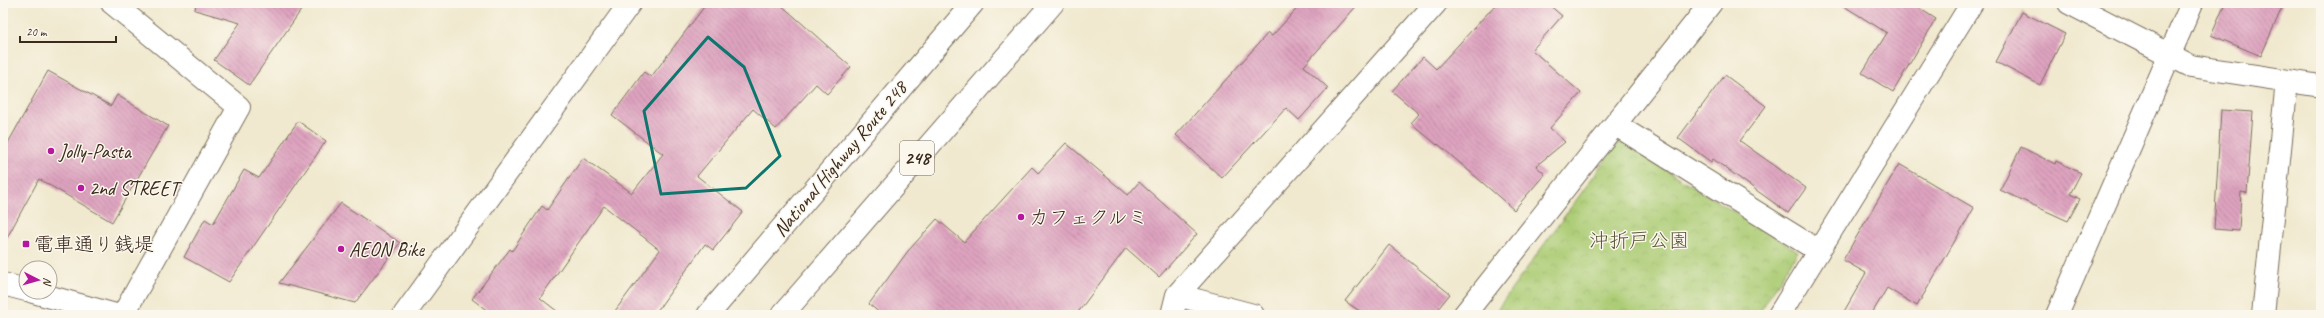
<svg xmlns="http://www.w3.org/2000/svg" width="2324" height="318" font-family="Caveat,'Klee One',sans-serif">
  <style>
    .park { fill: url(#park-crowns); stroke: #747b49 }
    .building { fill: url(#building-back-hatch) }
    .lines { fill: none; stroke-linecap: round; stroke-linejoin: round }
    .minor-casing { stroke: #7a6d5c; stroke-width: 24 }
    .major-casing { stroke: #7a6d5c; stroke-width: 24 }
    .highway-casing { stroke: #7a6d5c; stroke-width: 24 }
    .minor { stroke: #fff; stroke-width: 22 }
    .major { stroke: #fff; stroke-width: 22 }
    .highway { stroke: #fff; stroke-width: 22 }
    .marked { fill: none; stroke: #0f766e; stroke-width: 3; stroke-linejoin: round }
    .poi-dot { fill: #b5179e; stroke: #fbf7ec; stroke-width: 1.5 }
    .labels { text-anchor: middle; dominant-baseline: central; stroke-width: 3; stroke-linejoin: round; paint-order: stroke }
    .shield { fill: #fbf7ec; stroke: #75685c; stroke-width: 1 }
    .shield-label { font-size: 19px; font-weight: bold; fill: #3b2a1e }
    .poi-label { font-size: 20px; fill: #3b2a1e; stroke: #fbf7ec; text-anchor: start }
    .street-label { font-size: 20px; fill: #3b2a1e; stroke: #fbf7ec }
    .park-label { font-size: 20px; fill: #575234; stroke: #fbf7ec }
  </style>
  <defs>
    <pattern id="park-crowns" width="20" height="18" patternUnits="userSpaceOnUse"><rect width="20" height="18" fill="#accc74"/><path d="M2 6a3 3 0 1 1 6 0M12 15a3 3 0 1 1 6 0" fill="none" stroke="#95af64"/></pattern>
    <pattern id="building-back-hatch" width="6" height="6" patternUnits="userSpaceOnUse"><rect width="6" height="6" fill="#dea3bf"/><path d="M-1 5l2 2M0 0l6 6M5-1l2 2" fill="none" stroke="#b5859b"/></pattern>
  </defs>
  <rect width="100%" height="100%" fill="#fbf7ec"/>
  <filter id="ink" filterUnits="userSpaceOnUse"><feTurbulence type="fractalNoise" baseFrequency=".025" numOctaves="2"/><feDisplacementMap in="SourceGraphic" scale="8" xChannelSelector="R" yChannelSelector="G"/><feConvolveMatrix kernelMatrix="1 2 1 2 8 2 1 2 1" color-interpolation-filters="sRGB"/></filter>
  <filter id="wash" filterUnits="userSpaceOnUse"><feTurbulence type="fractalNoise" baseFrequency=".012" numOctaves="4" result="noise"/><feDisplacementMap in="SourceGraphic" scale="16" xChannelSelector="R" yChannelSelector="G"/><feGaussianBlur stdDeviation="0.9" result="paint"/><feColorMatrix in="noise" values="0 0 0 0 0 0 0 0 0 0 0 0 0 0 0 0 0 1.4 0 .05"/><feComposite in="paint" operator="in"/></filter>
  <g filter="url(#wash)">
    <rect width="100%" height="100%" fill="#f0e9cf"/>
    <path class="park" d="M1619,141L1798,251L1758,315H1493Z"/>
    <g id="blocks">
      <path class="building" d="M196,3H306L249,85L214,60L240,23L195,10Z
        M707,3H779L851,67L827,94L816,84L776,129L753,109L697,176L743,212L713,250L705,244L654,315H612L660,250L604,206L540,298L562,315H493L472,299L510,249L512,251L542,206L547,210L583,158L632,193L663,154L612,115L644,72L651,77Z
        M1302,3H1359L1304,66L1328,88L1299,120L1286,108L1222,178L1176,135L1268,33L1272,36Z
        M1497,3H1547L1562,16L1532,50L1581,93L1550,128L1565,142L1536,166L1545,174L1514,210L1438,144L1437,145L1411,123L1419,114L1392,91L1423,57L1436,69Z
        M1839,3H1911L1936,19L1893,92L1862,73L1887,33Z
        M2225,3H2284L2261,56L2211,35Z
        M2022,12L2065,34L2040,85L1996,62Z
        M48,71L111,106L117,95L168,126L112,222L39,179L3,245V152Z
        M1725,75L1766,106L1740,141L1806,188L1788,213L1713,159L1711,162L1678,138Z
        M2221,110L2253,112L2247,193L2241,192L2239,231L2214,229Z
        M298,121L326,141L229,282L184,257L205,219L213,224L244,170L259,178Z
        M1066,143L1128,195L1139,182L1197,234L1159,277L1126,248L1076,315H882L869,304L908,251L937,219L964,242L1032,167L1038,173Z
        M2021,147L2055,164L2056,161L2081,173L2070,194L2080,199L2068,221L2000,190Z
        M1899,164L1974,208L1917,306L1887,288L1871,315H1842L1866,273L1843,260Z
        M341,203L400,243L355,303L279,283Z
        M1389,245L1450,294L1433,315H1365L1345,301Z"/>
    </g>
  </g>
  <g filter="url(#ink)">
    <use href="#blocks" fill-opacity="0" stroke="#7a6d5c" stroke-width="1"/>
    <g class="lines">
      <defs>
        <path id="minor" d="M112,3L239,107L123,315
          M2069,3L2191,66L2321,86
          M1616,125L1817,250
          M1177,295L1253,315
          M404,315L630,3
          M1172,315L1177,295L1436,3
          M1464,315L1711,3
          M1779,315L1972,3
          M2057,315L2192,3
          M2263,315L2287,81"/>
        <path id="major" d="M3,284L26,290
          M33,292L116,315"/>
        <path id="highway" d="M708,315L973,3
          M782,315L1053,3"/>
      </defs>
      <use href="#minor" class="minor-casing"/>
      <use href="#major" class="major-casing"/>
      <use href="#highway" class="highway-casing"/>
      <use href="#minor" class="minor"/>
      <use href="#major" class="major"/>
      <use href="#highway" class="highway"/>
    </g>
  </g>
  <path class="marked" d="M708,37L744,67L780,156L746,188L661,194L644,111Z"/>
  <g class="poi-dot">
    <circle cx="51" cy="151" r="4"/>
    <circle cx="81" cy="188" r="4"/>
    <circle cx="1021" cy="217" r="4"/>
    <rect x="22" y="240" width="8" height="8" rx="2"/>
    <circle cx="341" cy="249" r="4"/>
  </g>
  <g class="labels">
    <rect class="shield" x="900" y="141" width="34" height="34" rx="3"/>
    <g class="shield-label">
      <text x="917" y="158">248</text>
    </g>
    <g class="poi-label">
      <text x="59" y="151">Jolly-Pasta</text>
      <text x="89" y="188">2nd STREET</text>
      <text x="1029" y="217">カフェクルミ</text>
      <text x="34" y="244">電車通り銭堤</text>
      <text x="349" y="249">AEON Bike</text>
    </g>
    <g class="street-label">
      <text transform="translate(840 159) rotate(-50)">National Highway Route 248</text>
    </g>
    <g class="park-label">
      <text x="1639" y="240">沖折戸公園</text>
    </g>
  </g>
  <rect width="2324" height="318" fill="none" stroke="#fbf7ec" stroke-width="16"/>
  <g transform="translate(38 280) rotate(96)"><circle r="19" fill="#fbf7ec" stroke="#aea59a"/>
  <path d="M0-3L7 15L0 10L-7 15Z" fill="#b5179e"/>
  <text y="-6" font-size="11" font-weight="bold" text-anchor="middle" fill="#3b2a1e">N</text>
  </g>
  <path d="M20 36v6h96v-6" fill="none" stroke="#3b2a1e" stroke-width="2"/>
  <text x="26" y="36" font-size="12" fill="#3b2a1e" stroke="#fbf7ec" stroke-width="3" paint-order="stroke">20 m</text>
</svg>
